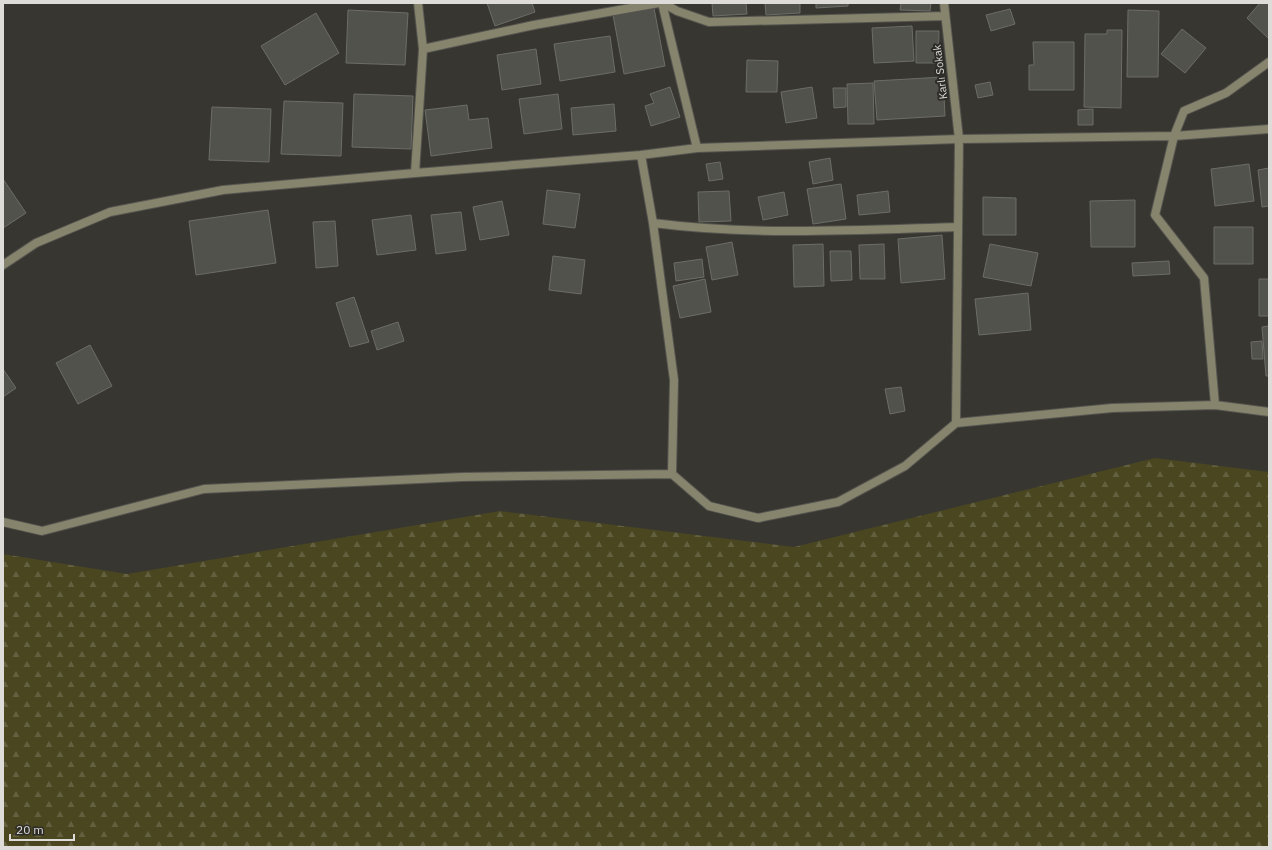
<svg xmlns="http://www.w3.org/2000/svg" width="1272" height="850" font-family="'IBM Plex Sans',sans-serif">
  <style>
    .forest { fill: url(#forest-firs) }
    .building { fill: #52524c; stroke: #6d6d67 }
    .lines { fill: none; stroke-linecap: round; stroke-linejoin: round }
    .minor-casing { stroke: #55544f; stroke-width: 10 }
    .minor { stroke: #86846d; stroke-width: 8 }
    .labels { text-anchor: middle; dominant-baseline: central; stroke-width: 4; stroke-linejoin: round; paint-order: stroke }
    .street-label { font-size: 11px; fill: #dddcd9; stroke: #2d2c27 }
  </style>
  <defs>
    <pattern id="forest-firs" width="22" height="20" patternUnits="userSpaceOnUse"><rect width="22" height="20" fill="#494620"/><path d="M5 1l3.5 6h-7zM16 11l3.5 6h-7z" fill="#636040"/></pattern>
  </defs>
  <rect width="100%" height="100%" fill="#373631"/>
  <path class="forest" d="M1155,458L1269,472V847H3V554L127,574L500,511L794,547Z"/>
  <path class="building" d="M487,3H532L535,12L495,26Z
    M712,3H746L747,14L713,16Z
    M765,3H800V13L766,15Z
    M816,3H848V6L816,8Z
    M901,3H931L930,11L900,10Z
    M1260,3H1269V39L1247,18Z
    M654,8L665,66L624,74L613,15Z
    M1010,9L1015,24L991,31L986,15Z
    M348,10L408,13L405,65L346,63Z
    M1128,10L1159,11L1158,77H1127Z
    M316,13L339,53L285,85L261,46Z
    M912,26L914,61L874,63L872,28Z
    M1182,29L1206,48L1185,73L1161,54Z
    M1107,30H1122L1121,108L1084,107L1085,34H1107Z
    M916,31H939L938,63H916Z
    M610,36L615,72L560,81L554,44Z
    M1033,42H1074V90H1029V65H1034Z
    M536,49L541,84L502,90L497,55Z
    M747,60L778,61L777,92H746Z
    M943,77L945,116L877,120L874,81Z
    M990,82L993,95L978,98L975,85Z
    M873,83L874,124H848L847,84Z
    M670,87L680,117L651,126L645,106L654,103L650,94Z
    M812,87L817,118L786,123L781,92Z
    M833,88H846V107L834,108Z
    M354,94L413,96L411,149L352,147Z
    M558,94L562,129L524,134L519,99Z
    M284,101L343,103L341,156L281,154Z
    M614,104L616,131L573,135L571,108Z
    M467,105L469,120L488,118L492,148L431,156L425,110Z
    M212,107L271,109L269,162L209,160Z
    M1093,109V125H1078V110Z
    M830,158L833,180L813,184L809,162Z
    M720,162L723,179L709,181L706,164Z
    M1249,164L1254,201L1215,206L1211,169Z
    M1269,168V206L1262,207L1258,170Z
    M3,179L26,213L3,228Z
    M841,184L846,219L813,224L807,189Z
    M547,190L580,194L575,228L543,224Z
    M729,191L731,221L699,222L698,192Z
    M888,191L890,212L859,215L857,195Z
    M784,192L788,215L763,220L758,197Z
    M983,197L1016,198V235H983Z
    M1135,200V247H1091L1090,201Z
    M502,201L509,235L480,240L473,207Z
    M268,210L276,263L196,275L189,221Z
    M461,212L466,250L436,254L431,215Z
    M411,215L416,250L377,255L372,220Z
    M335,221L338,266L316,268L313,222Z
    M1214,227H1253V264H1214Z
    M942,235L945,279L901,283L898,239Z
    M732,242L738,275L712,280L706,247Z
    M823,244L824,286L794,287L793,245Z
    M884,244L885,279H860L859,245Z
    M990,244L1038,253L1031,286L983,277Z
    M830,251H851L852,280L831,281Z
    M553,256L585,260L581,294L549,290Z
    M702,259L704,277L676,281L674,263Z
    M1169,261L1170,274L1133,276L1132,263Z
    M705,279L711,312L680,318L673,286Z
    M1259,279H1269V316H1259Z
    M1028,293L1031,330L979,335L975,299Z
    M354,297L369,342L350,347L336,303Z
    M398,322L404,341L377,350L371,331Z
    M1269,326V376H1266L1262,327Z
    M1262,341L1263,359H1252L1251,342Z
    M90,345L112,386L78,404L56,363Z
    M3,369L16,388L3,397Z
    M901,387L905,411L890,414L885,389Z"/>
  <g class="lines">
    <defs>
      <path id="minor" d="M662,3L697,148
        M663,3L677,11L709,22L945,16
        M944,3L959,139L956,423
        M423,49L534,25L659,3
        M641,155L653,223L674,380L672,474L709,506L758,518L838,502L905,466L956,423L1112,408L1215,405L1269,412
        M415,173L423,49L418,3
        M653,223C754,236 857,230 958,227
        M3,265L36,243L110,212L223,190L415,173L641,155L697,148L959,139L1174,136L1269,129
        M1215,405L1204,278L1155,215L1174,136L1184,111L1226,93L1269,62
        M3,522L42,531L204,489L462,477L672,474"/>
    </defs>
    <use href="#minor" class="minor-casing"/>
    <use href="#minor" class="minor"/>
  </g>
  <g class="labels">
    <g class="street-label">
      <text transform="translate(940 72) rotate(-97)">Karlı Sokak</text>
    </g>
  </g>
  <rect width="1272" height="850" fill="none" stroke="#dddcd9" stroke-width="8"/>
  <path d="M10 834v6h64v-6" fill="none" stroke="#dddcd9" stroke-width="2"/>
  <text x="16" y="834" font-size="12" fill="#dddcd9" stroke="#2d2c27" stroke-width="3" paint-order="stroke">20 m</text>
</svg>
